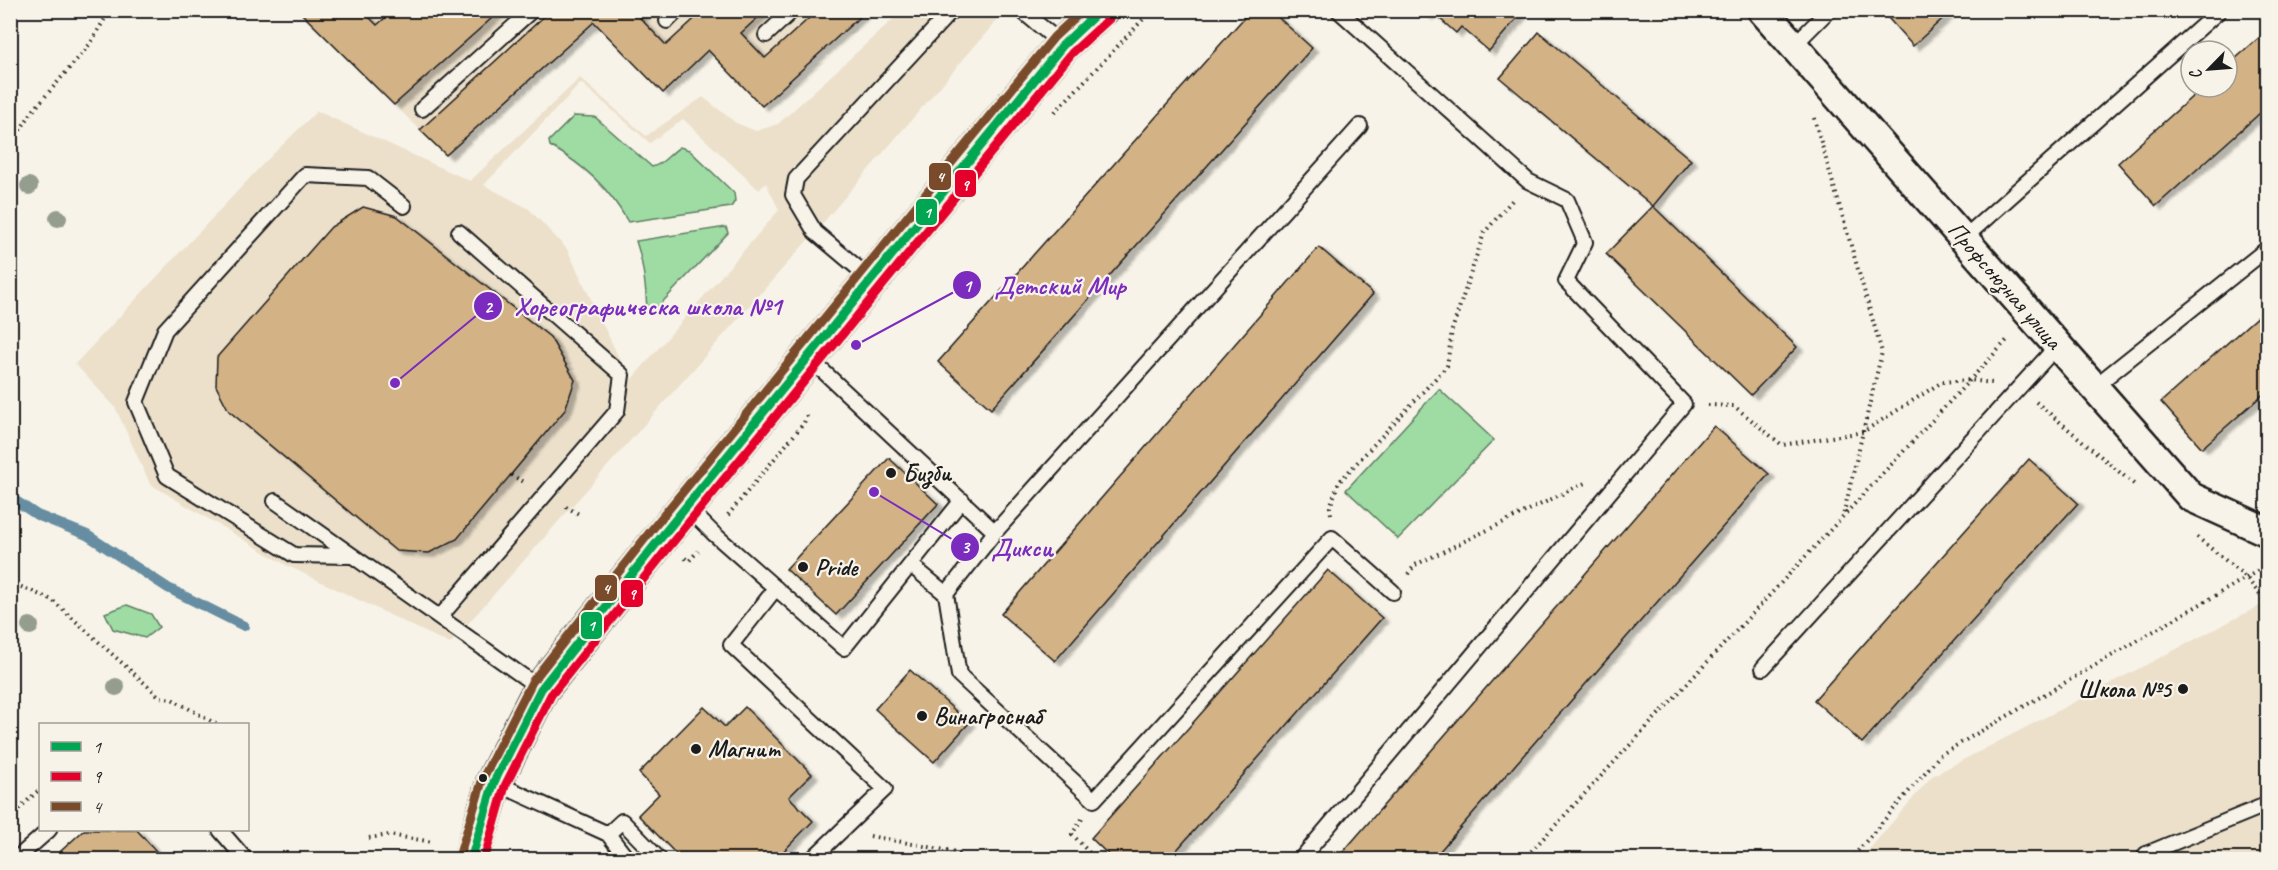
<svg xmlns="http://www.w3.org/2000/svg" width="2278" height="870" font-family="Caveat,sans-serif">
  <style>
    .built { fill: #ece0cb; fill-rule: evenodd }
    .green { fill: #9edca4; stroke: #5d7c60; stroke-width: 1.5 }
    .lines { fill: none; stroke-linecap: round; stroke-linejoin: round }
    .stream { stroke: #668da1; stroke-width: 10 }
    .building { fill: #d3b286; stroke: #1c1c1c; stroke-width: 1.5; filter: url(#shadow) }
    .service-casing { stroke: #1c1c1c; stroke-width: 18 }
    .minor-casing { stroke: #1c1c1c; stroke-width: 33 }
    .tertiary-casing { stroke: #1c1c1c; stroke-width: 38 }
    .path { stroke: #1c1c1c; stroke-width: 4; stroke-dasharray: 1.5 4.5; stroke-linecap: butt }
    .service { stroke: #f7f3e8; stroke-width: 14 }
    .minor { stroke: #f7f3e8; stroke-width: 28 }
    .tertiary { stroke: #f7f3e8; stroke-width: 33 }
    .bus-1-casing { stroke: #f7f3e8; stroke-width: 14 }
    .bus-2-casing { stroke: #f7f3e8; stroke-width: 14 }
    .bus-3-casing { stroke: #f7f3e8; stroke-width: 14 }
    .bus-1 { stroke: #00a651; stroke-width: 9 }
    .bus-2 { stroke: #e4002b; stroke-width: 9 }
    .bus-3 { stroke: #7a4b2a; stroke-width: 9 }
    .tree { fill: #949d8e }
    .poi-dot { fill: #1c1c1c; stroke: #f7f3e8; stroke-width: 2 }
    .labels { text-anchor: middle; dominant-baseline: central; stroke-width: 4.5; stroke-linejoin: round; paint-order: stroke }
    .street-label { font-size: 24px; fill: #1c1c1c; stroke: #f7f3e8 }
    .poi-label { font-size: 24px; font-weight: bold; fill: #1c1c1c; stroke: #f7f3e8; text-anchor: start }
    .leader { fill: none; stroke: #7b2cbf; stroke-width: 2 }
    .callout-dot { fill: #7b2cbf; stroke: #f7f3e8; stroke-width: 2 }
    .mark-label { font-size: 18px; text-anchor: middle; font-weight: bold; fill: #fff }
    .callout-label { font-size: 26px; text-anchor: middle; font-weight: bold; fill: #7b2cbf; stroke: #f7f3e8; stroke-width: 4.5; stroke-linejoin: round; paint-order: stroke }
    .line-badge { stroke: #f7f3e8; stroke-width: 2 }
    .badge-label { font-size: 16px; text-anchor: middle; font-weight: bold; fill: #fff }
  </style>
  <defs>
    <filter id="shadow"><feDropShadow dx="6" dy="4" stdDeviation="1.5" flood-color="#0004"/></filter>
  </defs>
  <rect width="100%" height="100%" fill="#f7f3e8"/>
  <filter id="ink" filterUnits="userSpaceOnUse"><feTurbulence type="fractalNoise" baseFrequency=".0167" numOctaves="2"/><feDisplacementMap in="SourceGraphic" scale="12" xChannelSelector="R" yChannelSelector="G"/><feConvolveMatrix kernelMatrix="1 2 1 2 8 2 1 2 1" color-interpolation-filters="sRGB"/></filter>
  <g filter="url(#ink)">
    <path class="built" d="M298,11H867L762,106L708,50L663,93L594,22L446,155Z
      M902,11H1005L815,232L450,644L286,565L150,484L115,407L75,364L263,164L317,111L470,181L580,78L646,136L703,97L736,123L756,131L778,124ZM581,83L650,143L683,119L759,190L766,183L779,210L630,381L567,249L529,209L484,185Z
      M2267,602V859L1860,860L1932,776Z"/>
    <path class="green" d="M574,116L595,117L652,167C663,165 670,153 680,147L689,150L734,193L735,201L731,207L628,222C609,188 584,165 550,146L549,141Z
      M726,227L728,233L651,314L647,310C646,286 644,264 636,241Z
      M1439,389L1494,440L1398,539L1346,490Z
      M127,605L151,614L159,627L145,638L113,629L105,613Z"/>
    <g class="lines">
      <path class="stream" d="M10,497L37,515L87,535L168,588L244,626"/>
    </g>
    <path class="building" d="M298,10H362L377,25L394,10H501L394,105Z
      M551,10H648L640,18L666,45L704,10H766L741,33L765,58L818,10H867L762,106L708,50L663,93L594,22L446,155L420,130Z
      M1251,10H1270L1312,48L991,409L938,362Z
      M1421,10H1524L1489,51L1461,27L1456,33L1431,11L1427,16Z
      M1881,10H1952L1913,46Z
      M2268,30V106L2156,206L2118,163L2203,87H2227V66Z
      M1539,32L1691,160L1653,206L1500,78Z
      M1653,206L1797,347L1751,395L1606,254Z
      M363,207L397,216L550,337L575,380L565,410L457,539L429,553L396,551L229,411L216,386L217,357L331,227Z
      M1319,247L1373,294L1055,661L1001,614Z
      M2268,307V390L2202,448L2161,402Z
      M1714,426L1769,474L1432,860H1336Z
      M889,458L938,504L836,615L786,569Z
      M2029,459L2078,503L1862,743L1814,700Z
      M1328,570L1382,618L1168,860H1114L1091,838Z
      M910,670L969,723L934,762L875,709Z
      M704,707L725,727L745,707L812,774L789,797L813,821L775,860H682L638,815L659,794L639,773Z
      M84,830H137L164,860H51Z"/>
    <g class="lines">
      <defs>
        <path id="service" d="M1021,10L1063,45
          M667,21L678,10
          M766,35L793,10
          M1793,46L1829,10
          M422,109L532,10
          M1964,238L2220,10
          M872,280L815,232L793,195L796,179L952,10
          M807,360L824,372L995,532L1360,126
          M2094,387L2268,248
          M275,501L541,689
          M687,507L713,533L844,648L962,500
          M995,532L946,594L959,675L1094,800L1332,538L1393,592
          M352,556L294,555L167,476L136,402L165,330L305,175L368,178L404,206
          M911,565L946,594
          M776,588L731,645L885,789L811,860
          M440,617L617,411L622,375L459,232
          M1763,668L2057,346
          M494,782L608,834L628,860
          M220,830L246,860
          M608,834L622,821L660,860
          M15,860L49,830
          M1300,860L1684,404L1566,281L1585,242L1567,200L1528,181L1338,10
          M2144,860L2146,854L2268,804"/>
        <path id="minor" d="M1762,10L2191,497L2268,532"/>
        <path id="tertiary" d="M471,860L494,782L541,689L659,540L1063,45L1101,10"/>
      </defs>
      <use href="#service" class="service-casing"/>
      <use href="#minor" class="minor-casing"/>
      <use href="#tertiary" class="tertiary-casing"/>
      <path class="path" d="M1055,112L1152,10
        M1814,118L1882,352L1843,516
        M10,145L32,112L90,44L110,10
        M2036,402L2136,486
        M1708,405L1734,406L1782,445L1863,432L1942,382L1970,380L1992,383
        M511,475L524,482
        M566,507L579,514
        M1331,514L1330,507L1339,482L1447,366L1452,330L1484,233L1514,198
        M728,515L804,423L807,415
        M2197,537L2246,577L2268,605
        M685,558L689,561L698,551
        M1408,574L1415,565L1585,483
        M10,582L52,600L160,697L172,699L216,724
        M10,817L40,789
        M1082,819L1072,834L1096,860
        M870,836L956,852L967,860
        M369,838L389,835L433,842
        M946,860L955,852
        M1523,860L2009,338
        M1850,860L1940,755L2268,565"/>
      <use href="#service" class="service"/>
      <use href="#minor" class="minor"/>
      <use href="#tertiary" class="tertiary"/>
      <defs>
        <path id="bus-1" d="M471,860L494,782L541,689L659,540L1063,45L1100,10"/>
        <path id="bus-2" d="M484,860L505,786L551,695L668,548L1072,53L1109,19"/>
        <path id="bus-3" d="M459,857L483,778L532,682L650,532L1054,37L1083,10"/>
      </defs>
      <use href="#bus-1" class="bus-1-casing"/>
      <use href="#bus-2" class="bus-2-casing"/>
      <use href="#bus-3" class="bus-3-casing"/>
      <use href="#bus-1" class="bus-1"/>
      <use href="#bus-2" class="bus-2"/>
      <use href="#bus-3" class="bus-3"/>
    </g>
    <g class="tree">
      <circle cx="29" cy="186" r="9"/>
      <circle cx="58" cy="218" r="9"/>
      <circle cx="30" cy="626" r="9"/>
      <circle cx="116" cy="687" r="9"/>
    </g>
  </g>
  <g class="poi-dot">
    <circle cx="891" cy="473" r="6"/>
    <circle cx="803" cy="567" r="6"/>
    <circle cx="2183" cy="689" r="6"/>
    <circle cx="922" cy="716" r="6"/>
    <circle cx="696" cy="749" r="6"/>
    <circle cx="483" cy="778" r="5"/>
  </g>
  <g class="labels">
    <g class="street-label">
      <text transform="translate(2005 285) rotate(49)">Профсоюзная улица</text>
    </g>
    <g class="poi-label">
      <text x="903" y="473">Бизби</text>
      <text x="815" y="567">Pride</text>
      <text x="2171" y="689" text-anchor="end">Школа №5</text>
      <text x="934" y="716">Винагроснаб</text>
      <text x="708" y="749">Магнит</text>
    </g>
  </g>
  <path class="leader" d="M856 345L967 285M395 383L488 306M874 492L965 547"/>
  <g class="callout-dot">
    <circle cx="856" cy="345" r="6"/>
    <circle cx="395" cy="383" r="6"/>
    <circle cx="874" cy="492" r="6"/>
    <circle cx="967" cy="285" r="15"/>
    <circle cx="488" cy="306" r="15"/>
    <circle cx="965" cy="547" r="15"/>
  </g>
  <g class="mark-label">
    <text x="967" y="292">1</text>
    <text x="488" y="313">2</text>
    <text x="965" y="553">3</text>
  </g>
  <g class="callout-label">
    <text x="1060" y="294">Детский Мир</text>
    <text x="648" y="315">Хореографическа школа №1</text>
    <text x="1022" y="556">Дикси</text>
  </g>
  <g class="line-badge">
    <rect x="928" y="162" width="24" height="29" rx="6" fill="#7a4b2a"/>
    <rect x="954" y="169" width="23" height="29" rx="6" fill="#e4002b"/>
    <rect x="915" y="198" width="23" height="28" rx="6" fill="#00a651"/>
    <rect x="594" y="574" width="24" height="28" rx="6" fill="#7a4b2a"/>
    <rect x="620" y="579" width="24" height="29" rx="6" fill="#e4002b"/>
    <rect x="580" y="611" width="23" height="29" rx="6" fill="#00a651"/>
  </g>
  <g class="badge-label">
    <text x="940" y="182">4</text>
    <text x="965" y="190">9</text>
    <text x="927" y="218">1</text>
    <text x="606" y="594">4</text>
    <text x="632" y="599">9</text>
    <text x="591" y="631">1</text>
  </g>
  <rect width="2278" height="870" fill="none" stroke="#f7f3e8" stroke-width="36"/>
  <rect x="18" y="18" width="2242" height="834" fill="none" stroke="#1c1c1c" stroke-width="2" filter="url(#ink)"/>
  <rect x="39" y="723" width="210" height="108" fill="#f7f3e8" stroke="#9f9d96" stroke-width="1.5"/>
  <rect x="51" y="742" width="30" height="9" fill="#00a651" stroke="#9f9d96" stroke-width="1.5"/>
  <text x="93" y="753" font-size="18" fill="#1c1c1c">1</text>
  <rect x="51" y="772" width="30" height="9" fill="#e4002b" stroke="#9f9d96" stroke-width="1.5"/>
  <text x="93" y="783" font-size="18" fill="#1c1c1c">9</text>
  <rect x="51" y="802" width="30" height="9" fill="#7a4b2a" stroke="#9f9d96" stroke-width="1.5"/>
  <text x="93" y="813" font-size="18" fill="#1c1c1c">4</text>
  <g transform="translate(2209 69) rotate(245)"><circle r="28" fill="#f7f3e8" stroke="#9f9d96" stroke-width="1.5"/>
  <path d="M0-4.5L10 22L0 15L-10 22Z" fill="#1c1c1c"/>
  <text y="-9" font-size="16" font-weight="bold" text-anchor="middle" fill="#1c1c1c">С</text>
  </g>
</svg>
